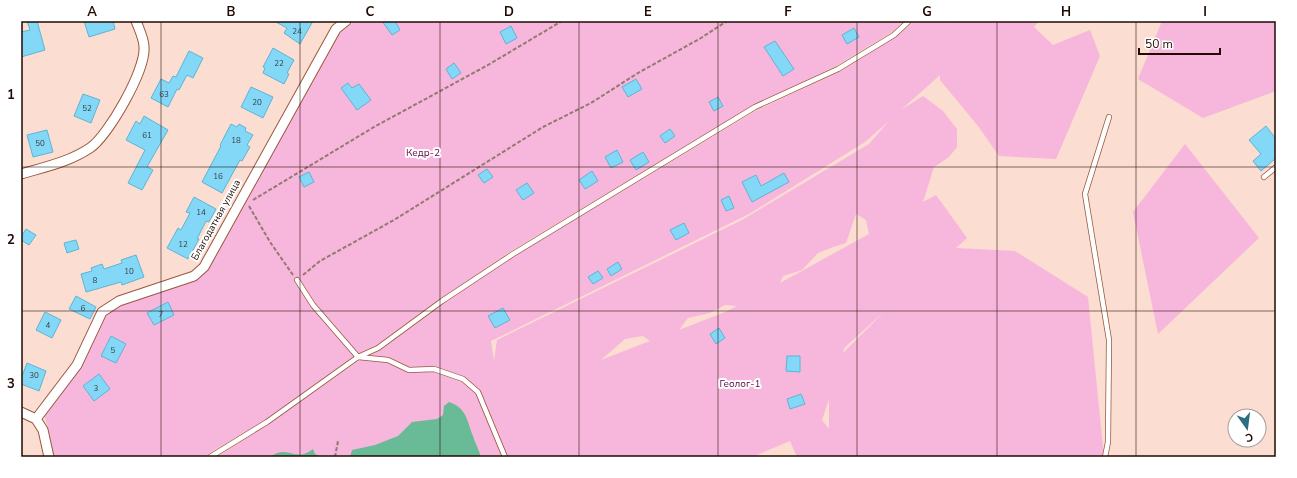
<svg xmlns="http://www.w3.org/2000/svg" width="1297" height="478" font-family="'Nunito Sans',sans-serif">
  <style>
    .green { fill: #f7b6dc; fill-rule: evenodd }
    .water { fill: #69ba96 }
    .building { fill: #83d8f8; stroke: #5eb4d2 }
    .lines { fill: none; stroke-linecap: round; stroke-linejoin: round }
    .service-casing { stroke: #97573c; stroke-width: 6 }
    .minor-casing { stroke: #97573c; stroke-width: 11 }
    .path { stroke: #94796f; stroke-width: 2; stroke-dasharray: 4 2; stroke-linecap: butt }
    .service { stroke: #fff; stroke-width: 4.5 }
    .minor { stroke: #fff; stroke-width: 9 }
    .grid { fill: none; stroke: #220a02; stroke-width: 1; stroke-opacity: 0.55 }
    .labels { text-anchor: middle; dominant-baseline: central; stroke-width: 4; stroke-linejoin: round; paint-order: stroke }
    .number-label { font-size: 8px; fill: #3a3e40 }
    .park-label { font-size: 10px; fill: #5b0a44; stroke: #fff }
    .street-label { font-size: 10px; fill: #220a02; stroke: #fff }
    .neatline { fill: none; stroke: #220a02; stroke-width: 1.5 }
    .grid-label { font-size: 13px; text-anchor: middle; font-weight: bold; fill: #220a02 }
  </style>
  <rect width="100%" height="100%" fill="#fbddd1"/>
  <path class="green" d="M355,21H904L892,32L836,66L754,105L511,251L440,299L377,345L356,355L265,420L203,457H54L48,427L44,415L81,368L106,315L121,305L196,279L244,201L339,34Z
    M915,21H944L946,23L947,21H1039L1034,27L1053,45L1090,30L1100,56L1056,159L999,156L978,126L940,80V75L901,110L923,96L943,111L957,129V147L949,157L934,167L923,202L936,195L967,238L956,248L1015,251L1088,297L1104,457H797L790,441L752,457H217L268,424L360,360L380,350L443,304L515,256L757,110L839,72L896,37ZM889,121L869,144L742,220L497,340L494,361L491,341L749,214L865,142ZM856,214L866,220L869,234L780,283L783,276L802,270L818,253L833,247L846,243ZM725,305L737,306L725,312L679,330L688,318L710,313ZM885,311L843,353L844,348ZM643,336L650,341L601,360L625,339ZM829,399V429L822,420Z
    M1162,21H1276V91L1203,118L1138,79Z
    M1185,144L1259,238L1158,334L1133,212Z"/>
  <path class="water" d="M449,402C467,408 467,421 473,436C475,443 479,450 481,457H350L352,450L375,445L398,436L412,422L437,419L443,415L444,406Z
    M313,449L315,454L323,457H270C286,446 291,457 304,454C307,453 310,451 313,449Z"/>
  <path class="building" d="M27,21H37L45,50L21,57V32L30,30Z
    M84,21H113L115,29L89,37Z
    M274,21H313L300,44L284,33L287,28Z
    M382,21H395L400,30L392,35Z
    M511,26L517,38L506,44L500,32Z
    M854,28L859,37L847,44L842,35Z
    M775,41L794,69L783,76L764,47Z
    M273,48L294,60L287,73L289,74L284,84L263,73L265,68L263,67Z
    M189,51L203,58L193,78L187,75L179,90L177,89L168,107L151,98L161,79L169,83L173,76L176,77Z
    M454,63L461,73L452,79L446,69Z
    M636,79L642,89L628,97L622,87Z
    M348,83L352,88L359,84L371,100L357,110L341,88Z
    M251,87L273,97L263,118L241,107Z
    M83,94L100,100L91,123L74,116Z
    M718,97L723,106L714,111L709,102Z
    M144,116L168,130L147,167L153,170L142,190L128,183L145,150L126,140L136,121L140,124Z
    M231,124L237,127L239,124L246,128L245,131L253,135L247,145L250,147L242,161L240,160L222,193L202,182L221,146L220,145Z
    M1266,126L1276,139V158L1261,171L1253,161L1261,154L1249,140Z
    M670,129L675,136L665,143L660,136Z
    M47,130L53,152L33,157L27,135Z
    M617,150L623,162L611,168L605,157Z
    M643,152L649,162L636,170L630,160Z
    M487,169L493,177L484,183L478,175Z
    M592,171L598,181L585,189L579,180Z
    M309,172L314,182L304,187L299,177Z
    M784,173L789,182L752,202L742,182L756,175L761,186Z
    M527,183L534,193L523,200L516,190Z
    M729,196L734,208L726,211L721,200Z
    M194,197L216,209L209,222L206,221L197,239H199L188,259L167,248L178,228L181,230L190,213L186,212Z
    M684,223L689,233L676,240L670,230Z
    M26,229L36,235L29,245L21,240V237Z
    M76,240L79,249L67,253L64,243Z
    M136,255L144,277L122,285L121,282L86,292L81,274L92,271L91,268L102,264L104,269L122,263L121,260Z
    M618,262L622,269L611,276L607,269Z
    M598,271L603,278L593,284L588,277Z
    M76,296L96,307L90,319L69,309Z
    M168,302L174,315L154,325L147,313Z
    M503,308L510,320L495,328L488,316Z
    M45,312L61,320L52,338L36,330Z
    M719,328L725,338L716,344L710,334Z
    M111,336L126,344L116,363L101,356Z
    M787,356H800V372L786,371Z
    M27,363L46,371L39,391L21,384V379Z
    M99,374L110,389L94,401L83,386Z
    M801,394L805,404L790,409L787,399Z"/>
  <g class="lines">
    <defs>
      <path id="service" d="M1264,177L1276,167
        M297,280L313,305L358,357L388,360L409,370L434,369L463,379L478,392L505,457
        M210,457L267,422L358,357L378,348L442,301L513,254L755,107L838,69L894,35L909,21
        M1105,457L1108,442L1109,340L1085,194L1109,117"/>
      <path id="minor" d="M21,174C45,167 69,162 90,148C108,136 146,70 144,47C144,39 139,29 136,21
        M21,412L36,419
        M36,419L77,365L102,312L119,301L194,276L204,267L336,29L346,21
        M36,419L43,430L49,457"/>
    </defs>
    <use href="#service" class="service-casing"/>
    <use href="#minor" class="minor-casing"/>
    <path class="path" d="M253,200L374,127L488,65L562,21
      M249,206L270,242L293,275
      M303,275L320,261L394,220L543,127L591,103L638,73L701,38L727,21
      M335,457L338,441"/>
    <use href="#service" class="service"/>
    <use href="#minor" class="minor"/>
  </g>
  <path class="grid" d="M161,21V457M300,21V457M440,21V457M579,21V457M718,21V457M857,21V457M997,21V457M1136,21V457M21,167H1276M21,311H1276"/>
  <g class="labels">
    <g class="number-label">
      <text x="297" y="31">24</text>
      <text x="279" y="63">22</text>
      <text x="164" y="94">63</text>
      <text x="257" y="102">20</text>
      <text x="87" y="108">52</text>
      <text x="147" y="135">61</text>
      <text x="236" y="140">18</text>
      <text x="40" y="143">50</text>
      <text x="218" y="176">16</text>
      <text x="201" y="212">14</text>
      <text x="183" y="244">12</text>
      <text x="129" y="271">10</text>
      <text x="95" y="280">8</text>
      <text x="83" y="308">6</text>
      <text x="161" y="314">7</text>
      <text x="48" y="325">4</text>
      <text x="113" y="350">5</text>
      <text x="34" y="375">30</text>
      <text x="96" y="388">3</text>
    </g>
    <g class="park-label">
      <text x="423" y="153">Кедр-2</text>
      <text x="740" y="384">Геолог-1</text>
    </g>
    <g class="street-label">
      <text transform="translate(216 220) rotate(-61)">Благодатная улица</text>
    </g>
  </g>
  <rect width="1297" height="478" fill="none" stroke="#ffffff" stroke-width="44"/>
  <g transform="translate(1247 428) rotate(166)"><circle r="19" fill="#ffffff" stroke="#a79d9a"/>
  <path d="M0-3L7 15L0 10L-7 15Z" fill="#2f6d83"/>
  <text y="-6" font-size="11" font-weight="bold" text-anchor="middle" fill="#220a02">С</text>
  </g>
  <path d="M1139 48v6h81v-6" fill="none" stroke="#220a02" stroke-width="2"/>
  <text x="1145" y="48" font-size="12" fill="#220a02" stroke="#ffffff" stroke-width="3" paint-order="stroke">50 m</text>
  <rect x="22" y="22" width="1253" height="434" class="neatline"/>
  <g class="grid-label">
    <text x="92" y="16">A</text>
    <text x="231" y="16">B</text>
    <text x="370" y="16">C</text>
    <text x="509" y="16">D</text>
    <text x="648" y="16">E</text>
    <text x="788" y="16">F</text>
    <text x="927" y="16">G</text>
    <text x="1066" y="16">H</text>
    <text x="1205" y="16">I</text>
    <text x="11" y="99">1</text>
    <text x="11" y="244">2</text>
    <text x="11" y="388">3</text>
  </g>
</svg>
